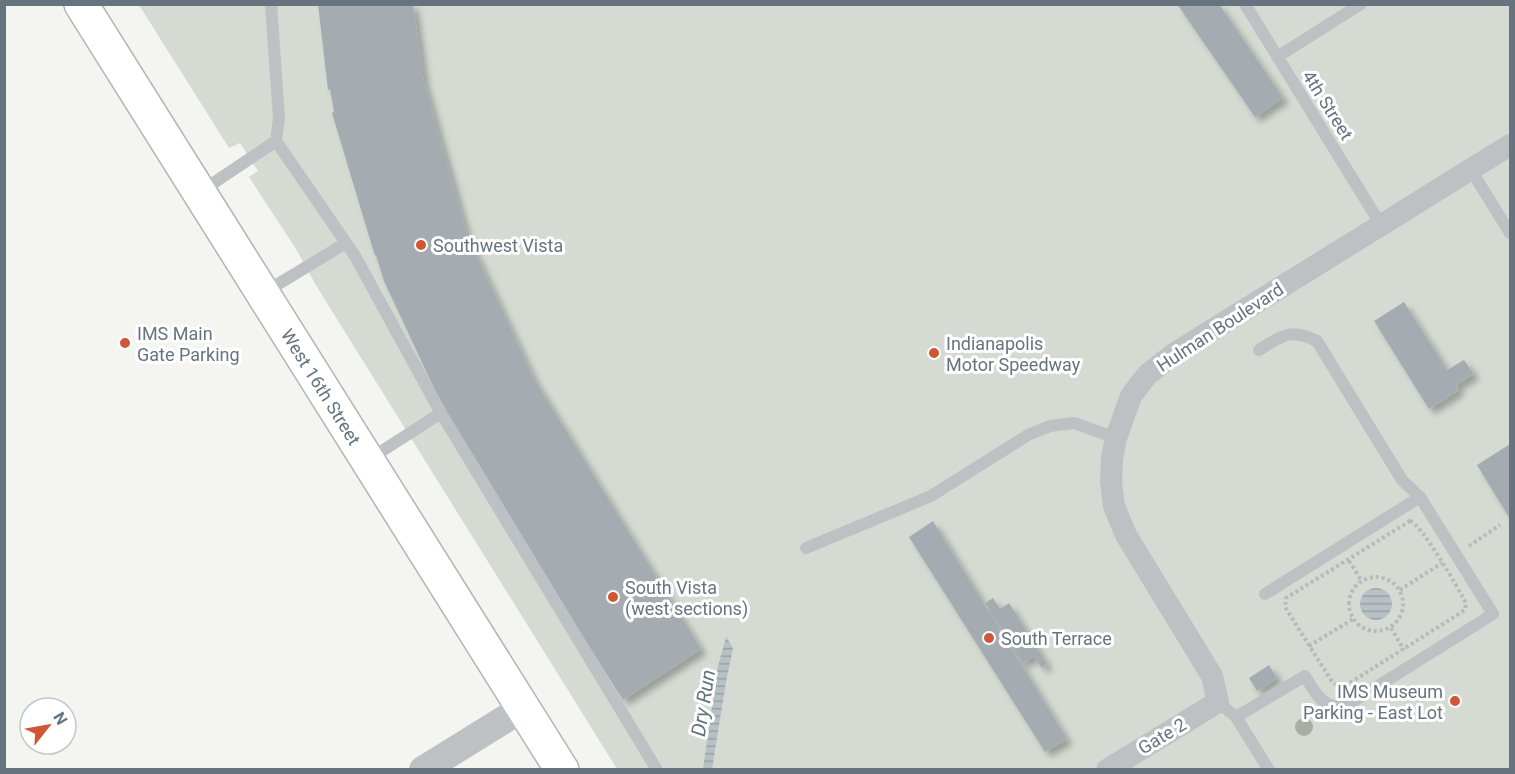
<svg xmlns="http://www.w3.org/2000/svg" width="1515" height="774" font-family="Roboto,sans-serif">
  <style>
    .green { fill: #d5dad2 }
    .water { fill: url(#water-rules) }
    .building { fill: #a5acb1; filter: url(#shadow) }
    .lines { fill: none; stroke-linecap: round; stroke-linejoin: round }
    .primary-casing { stroke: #b1b5b8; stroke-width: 36 }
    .path { stroke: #b7babc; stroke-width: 4; stroke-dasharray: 3 3; stroke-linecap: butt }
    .service { stroke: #bdc1c4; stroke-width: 12 }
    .minor { stroke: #bdc1c4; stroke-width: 22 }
    .tertiary { stroke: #bdc1c4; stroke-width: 28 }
    .primary { stroke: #fff; stroke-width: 33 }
    .tree { fill: #a7afa3 }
    .poi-dot { fill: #d05735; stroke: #fff; stroke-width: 2 }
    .labels { text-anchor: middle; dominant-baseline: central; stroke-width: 6; stroke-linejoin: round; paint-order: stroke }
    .street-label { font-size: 18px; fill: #66747f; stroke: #fff }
    .poi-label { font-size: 18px; fill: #66747f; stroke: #fff; text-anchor: start }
    .water-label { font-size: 20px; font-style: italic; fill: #62757c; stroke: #fff }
  </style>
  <defs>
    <pattern id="water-rules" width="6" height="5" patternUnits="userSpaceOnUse" patternTransform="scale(1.5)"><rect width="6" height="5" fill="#b7c0c5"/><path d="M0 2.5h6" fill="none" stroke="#99a1a5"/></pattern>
    <filter id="shadow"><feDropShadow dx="5.5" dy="5.5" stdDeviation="3" flood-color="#0004"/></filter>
  </defs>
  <rect width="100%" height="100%" fill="#f4f4f1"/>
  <path class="green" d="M139,5H1510V769H617L317,287L296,249L249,177L258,171L240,143L229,148Z"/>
  <path class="water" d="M1360 604a16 16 0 1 1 32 0a16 16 0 1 1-32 0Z
    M726,637L733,648L726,682L712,769H703L718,666Z"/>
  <path class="building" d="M318,4H413L424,82L467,235L534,379L701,649L623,700L525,545L446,414L384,281L376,255L375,256L332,113L334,112L330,89L328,90Z
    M1177,4H1219L1283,98L1255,117Z
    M1404,302L1447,370L1464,360L1474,374L1456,385L1459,390L1429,409L1374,321Z
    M1510,444V519L1477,465Z
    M933,521L1067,739L1045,752L909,537Z
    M993,598L1000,609L1009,603L1047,664L1042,668L1034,656L1023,663L985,603Z
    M1269,665L1277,678L1257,691L1249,678Z"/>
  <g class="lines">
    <defs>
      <path id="primary" d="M81,4L562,770"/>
    </defs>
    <use href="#primary" class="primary-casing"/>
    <path class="path" d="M1410,521C1422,525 1458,588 1466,603L1465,610L1345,686H1337L1331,680L1285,607L1286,598Z
      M1469,546L1500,525
      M1349,561L1362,581
      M1349 604a27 27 0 1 1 54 0a27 27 0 1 1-54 0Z
      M1400,590L1442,563
      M1391,628L1404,650
      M1309,646L1353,619"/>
    <path class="service" d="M1245,4L1381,225
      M1277,57L1361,4
      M276,141L355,256L441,413L657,770
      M1471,170L1510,233
      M200,192L276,141L279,118L271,4
      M265,292L346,243
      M368,460L441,413
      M806,548L931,496L1028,435L1050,426L1074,423L1116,438
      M1265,594L1420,497
      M1218,702L1236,717L1269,770
      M1236,717L1305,676C1316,694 1322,709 1346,706L1493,614L1420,497L1402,480L1317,341C1290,328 1283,335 1259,350"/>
    <path class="minor" d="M1107,770L1218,702L1212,676L1126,535L1114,506L1111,482L1112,458L1116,438L1131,396L1147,375L1175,353L1510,145"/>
    <path class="tertiary" d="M423,770L523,708"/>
    <use href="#primary" class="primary"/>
  </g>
  <circle class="tree" cx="1304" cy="727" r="9"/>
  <g class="poi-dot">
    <circle cx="421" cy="245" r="6"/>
    <circle cx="125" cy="343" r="6"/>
    <circle cx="934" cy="353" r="6"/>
    <circle cx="613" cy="597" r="6"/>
    <circle cx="989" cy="638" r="6"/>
    <circle cx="1455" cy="701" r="6"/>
  </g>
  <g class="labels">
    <g class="street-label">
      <text transform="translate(1328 105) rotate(58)">4th Street</text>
      <text transform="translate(1220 327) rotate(-33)">Hulman Boulevard</text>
      <text transform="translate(321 387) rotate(58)">West 16th Street</text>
      <text transform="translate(1162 736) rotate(-31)">Gate 2</text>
    </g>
    <g class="poi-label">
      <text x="433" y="245">Southwest Vista</text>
      <text x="137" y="333">IMS Main<tspan x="137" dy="21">Gate Parking</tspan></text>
      <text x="946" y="343">Indianapolis<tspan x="946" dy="21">Motor Speedway</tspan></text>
      <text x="625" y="587">South Vista<tspan x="625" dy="21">(west sections)</tspan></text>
      <text x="1001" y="638">South Terrace</text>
      <text x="1443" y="691" text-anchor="end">IMS Museum<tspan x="1443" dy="21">Parking - East Lot</tspan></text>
    </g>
    <g class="water-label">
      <text transform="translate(703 703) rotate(-81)">Dry Run</text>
    </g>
  </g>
  <rect width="1515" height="774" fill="none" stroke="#66747f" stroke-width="12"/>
  <g transform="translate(48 726) rotate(59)"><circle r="28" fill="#ffffff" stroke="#c2c7cc" stroke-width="1.5"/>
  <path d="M0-4.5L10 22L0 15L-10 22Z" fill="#d05735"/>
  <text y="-9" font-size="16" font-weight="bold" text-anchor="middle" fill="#66747f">N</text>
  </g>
</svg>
